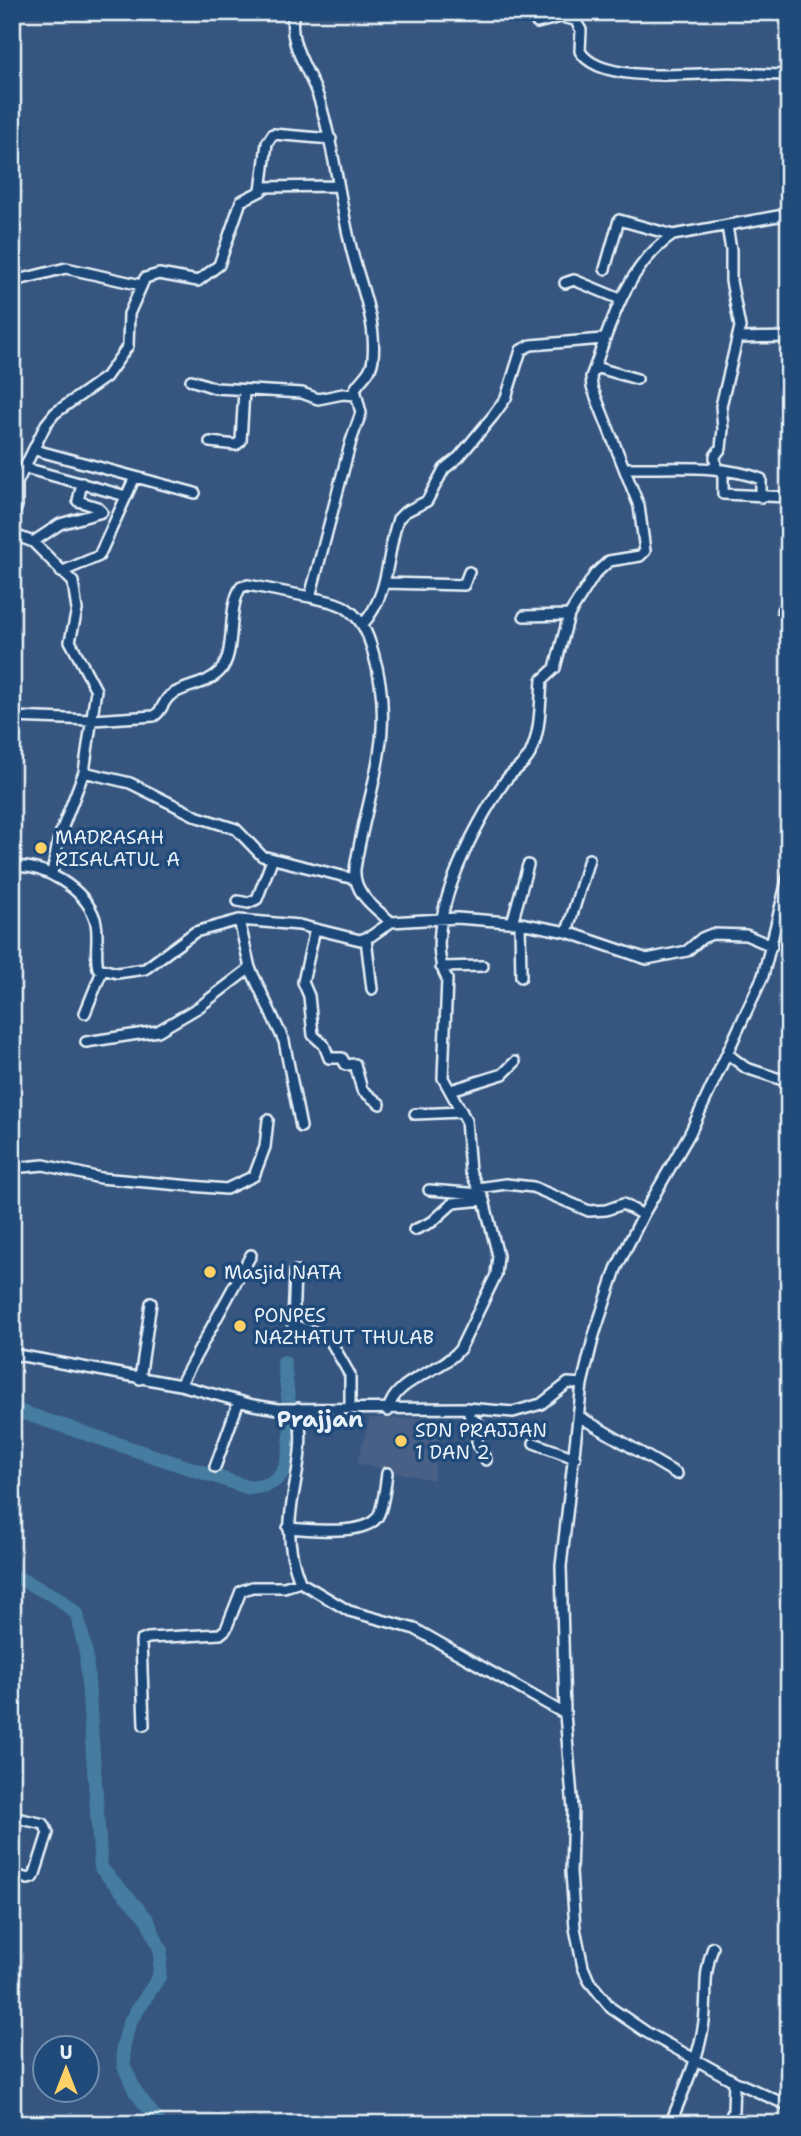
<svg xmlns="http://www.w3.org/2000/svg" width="801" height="2136" font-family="'Shantell Sans',sans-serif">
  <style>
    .built { fill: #496186 }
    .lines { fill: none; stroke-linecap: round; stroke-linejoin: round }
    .river { stroke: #447ba0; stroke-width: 14 }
    .minor-casing { stroke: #e8f1f8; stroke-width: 14 }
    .minor { stroke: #1f4a7a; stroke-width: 9 }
    .poi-dot { fill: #ffd166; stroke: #1f4a7a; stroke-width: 2.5 }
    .labels { text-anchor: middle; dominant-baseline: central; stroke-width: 7; stroke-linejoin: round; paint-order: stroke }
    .poi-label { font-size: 19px; fill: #e8f1f8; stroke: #1f4a7a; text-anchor: start }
    .quarter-label { font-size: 23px; font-weight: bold; fill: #e8f1f8; stroke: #1f4a7a }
  </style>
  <rect width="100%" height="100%" fill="#365680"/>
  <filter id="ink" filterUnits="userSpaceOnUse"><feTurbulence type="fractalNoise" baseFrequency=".0143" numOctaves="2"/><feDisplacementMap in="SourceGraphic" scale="14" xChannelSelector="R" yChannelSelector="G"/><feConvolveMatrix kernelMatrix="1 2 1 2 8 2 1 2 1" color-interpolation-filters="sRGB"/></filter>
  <g filter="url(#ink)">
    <path class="built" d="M370,1418L443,1419L433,1480L357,1463Z"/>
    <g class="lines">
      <path class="river" d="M12,1409L250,1488C256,1487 265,1486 271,1483C304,1466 286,1393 284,1362
        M12,1575L58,1598L77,1614L86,1653L101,1868L147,1919L161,1951L159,1977L129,2023L123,2048L124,2066L135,2091L160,2124"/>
      <defs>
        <path id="minor" d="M294,12C286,45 311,71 320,102C334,148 339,196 350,243C358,281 377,318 373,358C372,373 362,377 355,389L361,413L351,441L310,597C321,600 336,601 346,608C362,619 368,634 373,652C398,735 367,790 355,869C353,893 374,907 391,922L457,918L520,923L567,932L647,959L687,951L702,938L712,934L746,935L772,946
          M537,23L561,17L575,20L581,30L580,51C599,85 695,73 729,73C749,73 769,75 789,75
          M262,187L337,186
          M605,269L619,220L673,235L789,214
          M12,272L22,279L66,268L141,285
          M565,283L574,280L620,299
          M739,338L789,337
          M595,367L637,379
          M191,380L215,388L302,393L318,399L343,394L356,395
          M210,442L236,445L241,441L244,391
          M35,450L195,493
          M25,468L126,496
          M626,468C669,469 719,463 761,479V497
          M716,469L715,456L721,448L723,429L721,406L740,327L731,281V250L727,226
          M723,471V494L789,497
          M12,516L17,506V483L46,424L55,413L106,377L128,346L129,314L145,278L159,274L198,281L219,265L241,201L261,191L267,143L273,134L331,139
          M12,534L33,542L73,582L77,610L70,641L96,690L84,772L59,837L52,873
          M33,542L60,524L102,512L97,507L78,501L82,483
          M61,572L99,556L135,477
          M385,583L464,585L469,572
          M782,610H789
          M524,616L569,615
          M363,624C390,594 386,555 398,519L405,512L427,501L444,469L459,457L493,416L506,398L521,350L531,345L603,339
          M12,717L93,720L154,716C163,711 163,700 171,695C186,685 207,685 220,671C237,653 226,610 241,587L248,585L310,597
          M84,772L130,783L198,817L236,829L262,856L354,879
          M12,867C43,863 85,889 95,919C100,935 94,952 98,968L117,973L145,969L195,932L239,920L299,925L360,940L371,936L391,922
          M789,873L763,976L690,1133L643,1215L616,1269L594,1335L582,1384L561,1566L565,1714L573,1809L571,1872L575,1928L583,1967L589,1981L611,2008L646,2032L734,2081L789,2106
          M238,901L248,903L257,899L272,860
          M239,920L250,968L284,1041L301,1127
          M512,923L528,865
          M520,923L521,977
          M315,929L303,982L309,996L313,1035L324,1045L329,1058H342L346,1065L355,1064L362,1090L380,1104
          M567,932L589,859
          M366,939L372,989
          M441,967L483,966
          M85,1013L102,971
          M86,1042L158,1031L199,1007L250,968
          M729,1055L746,1068L789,1082
          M12,1061L15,1036
          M451,1090L503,1074L515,1062
          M415,1114L462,1112
          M12,1168L44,1165L100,1178L226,1189L254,1176L265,1147L268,1120
          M478,1188L506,1184L533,1187L589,1211L606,1210L623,1204L643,1215
          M429,1190L481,1194
          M414,1230L432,1222L453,1203L484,1200
          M295,1271L293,1325L324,1335L330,1340L350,1375V1408
          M12,1354L180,1385L253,1405L278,1409L467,1408L513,1412L541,1404L568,1383L582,1384
          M140,1379L151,1303
          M180,1385L251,1255
          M298,1408C311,1475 272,1512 300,1582L349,1611L415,1629L565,1714
          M467,1408L470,1417L478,1423L477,1442L486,1460
          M388,1411C394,1378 441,1373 460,1349L496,1275L498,1256L484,1200L470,1171L466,1120L443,1078L447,979C419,928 474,825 505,781C513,770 524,766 530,754C541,731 540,704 542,680L555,668L569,615L595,574L609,561L640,556L645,551L639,506L592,387L591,377C610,327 625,267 673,235
          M580,1417L677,1474
          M534,1443L575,1458
          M215,1467L239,1401
          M288,1528C308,1529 366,1537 378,1516C384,1505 385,1486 387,1473
          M144,1725L141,1641L148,1638L220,1634L226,1629L241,1591L252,1587H284L300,1582
          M12,1817L44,1824L48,1833L34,1877L28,1879L12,1874
          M670,2124C684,2090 699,2058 704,2022C708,1992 702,1978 713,1947
          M728,2124L733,2111L734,2081"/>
      </defs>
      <use href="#minor" class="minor-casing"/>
      <use href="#minor" class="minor"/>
    </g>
  </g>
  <g class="poi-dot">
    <circle cx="41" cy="848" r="7"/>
    <circle cx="210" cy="1272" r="7"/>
    <circle cx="240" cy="1326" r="7"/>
    <circle cx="401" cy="1441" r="7"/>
  </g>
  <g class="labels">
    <g class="poi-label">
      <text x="55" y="837">MADRASAH<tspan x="55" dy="22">RISALATUL A</tspan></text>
      <text x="224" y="1272">Masjid NATA</text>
      <text x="254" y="1315">PONPES<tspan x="254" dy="22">NAZHATUT THULAB</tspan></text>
      <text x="415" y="1430">SDN PRAJJAN<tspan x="415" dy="22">1 DAN 2</tspan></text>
    </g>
    <g class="quarter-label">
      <text x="320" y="1419">Prajjan</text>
    </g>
  </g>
  <rect width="801" height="2136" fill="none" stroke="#1f4a7a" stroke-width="42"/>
  <rect x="21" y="21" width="759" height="2094" fill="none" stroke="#e8f1f8" stroke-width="2.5" filter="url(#ink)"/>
  <g transform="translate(66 2069)"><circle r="33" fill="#1f4a7a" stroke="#6f8dac" stroke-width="2"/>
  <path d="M0-5L12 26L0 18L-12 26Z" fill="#ffd166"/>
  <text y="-10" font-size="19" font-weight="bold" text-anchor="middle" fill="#e8f1f8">U</text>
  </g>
</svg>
